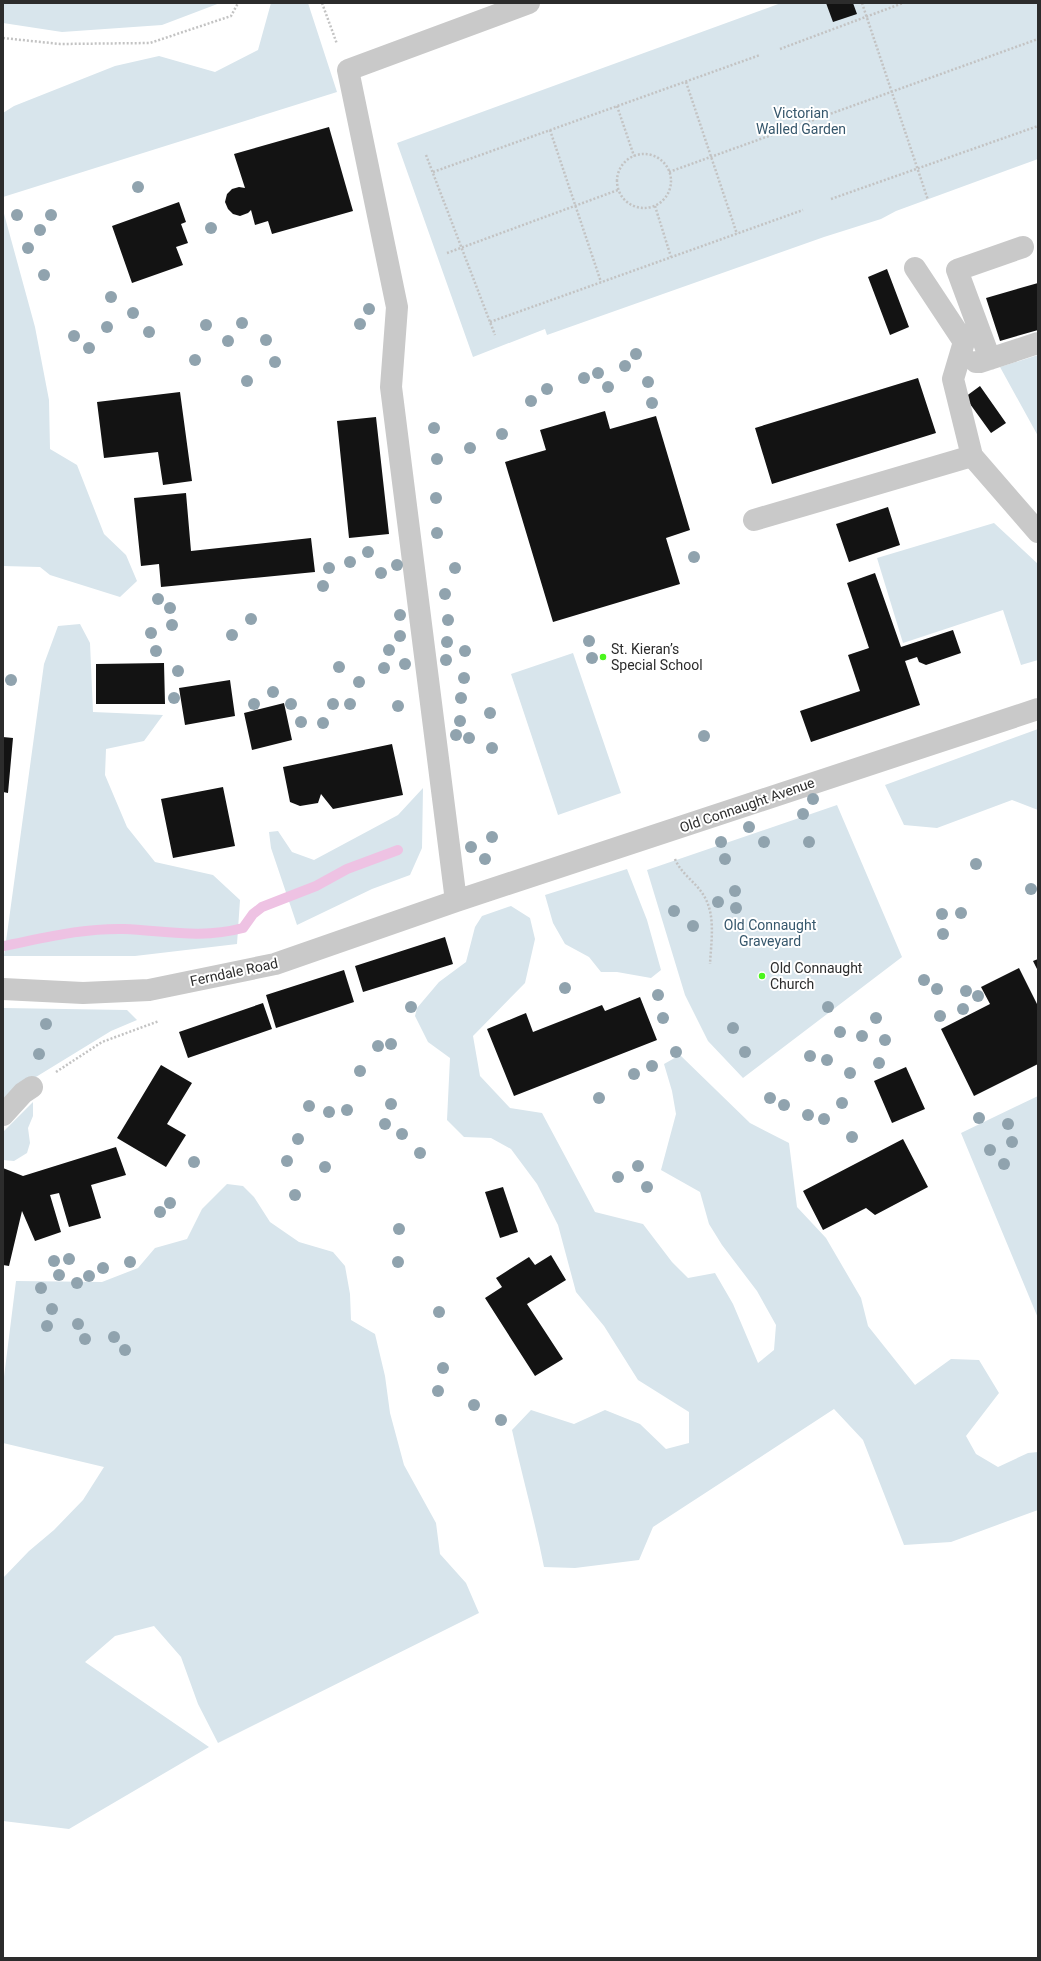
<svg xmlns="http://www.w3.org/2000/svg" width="1041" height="1961" font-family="Roboto,sans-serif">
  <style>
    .green { fill: #d8e5ec }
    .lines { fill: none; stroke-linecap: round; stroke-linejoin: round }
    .stream { stroke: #eec2e3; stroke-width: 10 }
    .building { fill: #131313 }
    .path { stroke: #c3c3c3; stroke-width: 2.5; stroke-dasharray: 2 2; stroke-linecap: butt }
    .minor { stroke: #c9c9c9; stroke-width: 22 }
    .tree { fill: #90a3ae }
    .poi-dot { fill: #4af61c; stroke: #fff; stroke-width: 1.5 }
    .labels { text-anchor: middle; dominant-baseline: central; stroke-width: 4; stroke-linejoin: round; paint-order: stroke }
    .park-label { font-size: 14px; fill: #36576c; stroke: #fff }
    .poi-label { font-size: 14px; fill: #2c2c2c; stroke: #fff; text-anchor: start }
    .street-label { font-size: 14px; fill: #2c2c2c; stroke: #fff }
  </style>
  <rect width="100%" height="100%" fill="#fff"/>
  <path class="green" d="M3,3H220L162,25L62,32L3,23Z
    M271,3H308L337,92L3,197V113L14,106L115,66L159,56L215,72L258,50Z
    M781,3H1038V159L896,211L881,219L824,237L547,335L545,329L473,357L397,143Z
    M3,210L35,327L49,400L50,449L77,465L104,534L126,555L137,581L120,597L50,575L40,567L3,566Z
    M1038,355V436L1000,367Z
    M994,523L1038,564V660L1021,665L1003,610L903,643L877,558Z
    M80,624L90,643L93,712L163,715L144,741L106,749L105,775L127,827L155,862L213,875L240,900L237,944L135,956H4L44,664L58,626Z
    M573,653L621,793L558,815L511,674Z
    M1038,729V810L1012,800L937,828L904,825L885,785Z
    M423,788L422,848L410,875L372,889L297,925L271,848L269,832L278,831L292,852L314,860L398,815Z
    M837,805L902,957L743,1078L708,1041L685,995L647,870Z
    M627,869L647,920L661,970L651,978L617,972H601L589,957L565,944L553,923L545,895Z
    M511,906L530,918L535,939L525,983L473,1036L480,1076L510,1108L542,1113L595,1212L643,1224L672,1262L688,1278L715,1273L733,1304L758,1363L774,1350L776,1325L757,1291L722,1245L709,1224L700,1192L661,1170L676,1114L672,1091L664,1064L680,1055L750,1123L789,1143L797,1207L826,1238L861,1298L868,1326L915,1385L951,1359L979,1360L999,1393L966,1436L976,1454L998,1467L1028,1453L1038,1452V1510L951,1542L904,1545L863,1440L834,1409L653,1527L639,1560L575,1568L544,1567C535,1521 522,1476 512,1430L531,1410L574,1424L605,1410L640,1424L666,1449L689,1443V1412L638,1380L604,1326L576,1292L558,1225L537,1184L511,1149L491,1138L464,1137L447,1120L450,1058L428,1042L415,1016L417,1008L439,982L466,962L475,927L482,916Z
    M3,1008L127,1010L137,1020L111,1031L31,1080L3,1106Z
    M1038,1096V1318L961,1133Z
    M33,1102V1116L28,1128L30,1143L27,1153L14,1161L3,1160V1132Z
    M227,1184L243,1186L254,1197L270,1222L299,1242L333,1252L345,1266L350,1294L351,1320L375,1334L385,1376L390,1413L404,1465L436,1523L440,1554L466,1583L479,1613L218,1743L198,1704L181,1657L154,1626L115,1636L85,1662L209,1747L69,1829L3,1821V1578L29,1551L54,1530L83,1500L104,1467L3,1443V1385L16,1281L102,1282L138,1268L155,1248L187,1239L202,1209Z"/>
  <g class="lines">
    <path class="stream" d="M3,946C44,938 82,928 124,929C167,931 201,939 243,928L253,914L262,907L316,886L347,869L398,850"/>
  </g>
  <path class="building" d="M826,3H853L857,14L833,22Z
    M329,127L353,211L272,234L268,221L255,225L251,210L248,213L240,216L233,214L228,209L225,202L227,194L232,189L239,187L245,188L234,154Z
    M179,202L186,222L181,224L188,243L176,247L183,265L132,283L112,226Z
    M887,269L909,327L890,335L868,277Z
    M1038,283V330L1000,341L986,298Z
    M918,378L936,433L772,484L755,428Z
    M980,386L1006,423L991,433L965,397Z
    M180,392L192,481L163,485L158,452L104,458L97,402Z
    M605,411L610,429L656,416L690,530L666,538L680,584L553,622L505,462L546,450L540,430Z
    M376,417L389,534L349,538L337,421Z
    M186,493L191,551L311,538L315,572L161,587L159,564L141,566L134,498Z
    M888,507L900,545L849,562L836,524Z
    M875,573L901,647L953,630L961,653L926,665L919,662L917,657L905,661L920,705L811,742L800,711L860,691L848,655L869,648L847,583Z
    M164,663L165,704H96V664Z
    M230,680L235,716L185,725L179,688Z
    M284,703L292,740L252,750L244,713Z
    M3,737L13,738L8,793L3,792Z
    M392,744L403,795L333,809L321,794L318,803L300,806L290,802L283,767Z
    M223,787L235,846L173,858L161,799Z
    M445,937L453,964L363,992L355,966Z
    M1038,959V971L1033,961Z
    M1019,968L1038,1006V1064L974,1096L941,1029L990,1004L981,987Z
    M344,970L354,1002L276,1028L266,995Z
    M640,997L657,1040L514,1096L487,1029L526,1013L533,1032L602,1005L605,1011Z
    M263,1003L272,1029L188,1058L179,1032Z
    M161,1065L192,1083L167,1124L186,1135L166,1167L117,1138Z
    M906,1067L925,1109L892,1123L874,1081Z
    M903,1139L928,1187L875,1215L866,1208L823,1230L803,1191Z
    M116,1147L126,1175L91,1185L101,1218L69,1227L59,1193L50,1195L61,1232L35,1241L22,1211L9,1266L3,1265V1168L23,1176Z
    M503,1187L518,1232L500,1238L485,1192Z
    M551,1255L566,1280L527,1304L563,1359L535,1376L485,1298L502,1287L496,1278L529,1257L535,1265Z"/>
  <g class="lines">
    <path class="path" d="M322,3L337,44
      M862,3L928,200
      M3,38L60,44L150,43L231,16L238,3
      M780,49L903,3
      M686,82L737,234
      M617,106L634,156
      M550,130L601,282
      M617 181a27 27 0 1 1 54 0a27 27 0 1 1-54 0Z
      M426,155L495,335
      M433,172L760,55
      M669,172L1038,39
      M831,199L1038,126
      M655,206L671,257
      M447,253L618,190
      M490,322L803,210
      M675,859C681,874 696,882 704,896C716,915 711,943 710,964
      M56,1072L102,1042L159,1021"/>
    <path class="minor" d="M915,268L964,342L953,379L972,456L1038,532
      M990,359L957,270L1023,247
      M976,362H980L1038,343
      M754,520L972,456
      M456,901L391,387L397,307L348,70L529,3
      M3,989L83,993L149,990L275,964L456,901L1038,709
      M3,1115L23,1093L32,1087"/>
  </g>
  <g class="tree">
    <circle cx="138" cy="187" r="6"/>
    <circle cx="17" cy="215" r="6"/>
    <circle cx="51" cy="215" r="6"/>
    <circle cx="211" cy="228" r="6"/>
    <circle cx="40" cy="230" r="6"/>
    <circle cx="28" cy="248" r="6"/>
    <circle cx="44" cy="275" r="6"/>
    <circle cx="111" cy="297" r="6"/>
    <circle cx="369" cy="309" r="6"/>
    <circle cx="133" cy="313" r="6"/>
    <circle cx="242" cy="323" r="6"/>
    <circle cx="360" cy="324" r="6"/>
    <circle cx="206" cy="325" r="6"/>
    <circle cx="107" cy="327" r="6"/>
    <circle cx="149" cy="332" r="6"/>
    <circle cx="74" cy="336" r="6"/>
    <circle cx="266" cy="340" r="6"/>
    <circle cx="228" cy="341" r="6"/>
    <circle cx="89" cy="348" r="6"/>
    <circle cx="636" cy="354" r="6"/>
    <circle cx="195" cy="360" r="6"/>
    <circle cx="275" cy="362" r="6"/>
    <circle cx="625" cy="366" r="6"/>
    <circle cx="598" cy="373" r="6"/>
    <circle cx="584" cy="378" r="6"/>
    <circle cx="247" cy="381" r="6"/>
    <circle cx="648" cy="382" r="6"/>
    <circle cx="608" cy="387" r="6"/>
    <circle cx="547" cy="389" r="6"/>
    <circle cx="531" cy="401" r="6"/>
    <circle cx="652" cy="403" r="6"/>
    <circle cx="434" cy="428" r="6"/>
    <circle cx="502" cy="434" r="6"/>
    <circle cx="470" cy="448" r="6"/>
    <circle cx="437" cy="459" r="6"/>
    <circle cx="436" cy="498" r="6"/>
    <circle cx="437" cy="533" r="6"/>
    <circle cx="368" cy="552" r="6"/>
    <circle cx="694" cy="557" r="6"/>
    <circle cx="350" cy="562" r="6"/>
    <circle cx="397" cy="565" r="6"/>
    <circle cx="329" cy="568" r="6"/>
    <circle cx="455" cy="568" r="6"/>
    <circle cx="381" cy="573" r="6"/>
    <circle cx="323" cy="586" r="6"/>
    <circle cx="445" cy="594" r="6"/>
    <circle cx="158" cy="599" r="6"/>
    <circle cx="170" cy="608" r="6"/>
    <circle cx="400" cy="615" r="6"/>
    <circle cx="251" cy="619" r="6"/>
    <circle cx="448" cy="620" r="6"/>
    <circle cx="172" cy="625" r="6"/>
    <circle cx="151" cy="633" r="6"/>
    <circle cx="232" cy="635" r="6"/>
    <circle cx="400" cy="636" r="6"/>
    <circle cx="589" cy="641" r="6"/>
    <circle cx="447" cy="642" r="6"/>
    <circle cx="389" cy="650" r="6"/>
    <circle cx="156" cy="651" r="6"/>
    <circle cx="465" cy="651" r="6"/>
    <circle cx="592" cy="658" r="6"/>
    <circle cx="446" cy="660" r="6"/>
    <circle cx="405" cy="664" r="6"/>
    <circle cx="339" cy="667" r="6"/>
    <circle cx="384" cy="668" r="6"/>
    <circle cx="178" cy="671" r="6"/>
    <circle cx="464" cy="678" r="6"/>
    <circle cx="11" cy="680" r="6"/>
    <circle cx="359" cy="682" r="6"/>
    <circle cx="273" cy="692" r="6"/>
    <circle cx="174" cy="698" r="6"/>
    <circle cx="461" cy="698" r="6"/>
    <circle cx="254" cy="704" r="6"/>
    <circle cx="291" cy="704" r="6"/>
    <circle cx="333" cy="704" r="6"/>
    <circle cx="350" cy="704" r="6"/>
    <circle cx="398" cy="706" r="6"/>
    <circle cx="490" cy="713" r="6"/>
    <circle cx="460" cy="721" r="6"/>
    <circle cx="301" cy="722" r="6"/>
    <circle cx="323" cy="723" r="6"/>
    <circle cx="456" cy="735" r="6"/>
    <circle cx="704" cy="736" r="6"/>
    <circle cx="469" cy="738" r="6"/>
    <circle cx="492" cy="748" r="6"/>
    <circle cx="813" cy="799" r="6"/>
    <circle cx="803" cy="814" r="6"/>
    <circle cx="749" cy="827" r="6"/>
    <circle cx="492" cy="837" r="6"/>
    <circle cx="721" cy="842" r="6"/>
    <circle cx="764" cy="842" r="6"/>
    <circle cx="809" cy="842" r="6"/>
    <circle cx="471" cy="847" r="6"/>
    <circle cx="485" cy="859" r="6"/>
    <circle cx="725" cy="859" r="6"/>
    <circle cx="976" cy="864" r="6"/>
    <circle cx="1031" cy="889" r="6"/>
    <circle cx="735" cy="891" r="6"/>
    <circle cx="718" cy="902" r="6"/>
    <circle cx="736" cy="908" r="6"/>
    <circle cx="674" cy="911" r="6"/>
    <circle cx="961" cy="913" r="6"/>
    <circle cx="942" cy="914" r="6"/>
    <circle cx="693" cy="926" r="6"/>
    <circle cx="943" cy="934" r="6"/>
    <circle cx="924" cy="980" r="6"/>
    <circle cx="565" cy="988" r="6"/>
    <circle cx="937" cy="989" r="6"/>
    <circle cx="966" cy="991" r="6"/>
    <circle cx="658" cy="995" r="6"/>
    <circle cx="978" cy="996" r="6"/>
    <circle cx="411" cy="1007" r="6"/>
    <circle cx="828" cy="1007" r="6"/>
    <circle cx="963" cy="1009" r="6"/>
    <circle cx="940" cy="1016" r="6"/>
    <circle cx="663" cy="1018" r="6"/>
    <circle cx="876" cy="1018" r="6"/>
    <circle cx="46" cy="1024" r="6"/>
    <circle cx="733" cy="1028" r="6"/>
    <circle cx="840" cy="1032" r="6"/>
    <circle cx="862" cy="1036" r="6"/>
    <circle cx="885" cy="1040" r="6"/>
    <circle cx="391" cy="1044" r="6"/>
    <circle cx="378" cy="1046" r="6"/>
    <circle cx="676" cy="1052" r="6"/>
    <circle cx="745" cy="1052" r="6"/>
    <circle cx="39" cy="1054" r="6"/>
    <circle cx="810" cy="1056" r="6"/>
    <circle cx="827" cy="1060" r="6"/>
    <circle cx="879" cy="1063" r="6"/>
    <circle cx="652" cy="1066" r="6"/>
    <circle cx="360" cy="1071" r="6"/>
    <circle cx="850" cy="1073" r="6"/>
    <circle cx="634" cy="1074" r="6"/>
    <circle cx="599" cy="1098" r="6"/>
    <circle cx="770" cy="1098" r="6"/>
    <circle cx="842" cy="1103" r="6"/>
    <circle cx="391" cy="1104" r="6"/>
    <circle cx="784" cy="1105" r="6"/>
    <circle cx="309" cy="1106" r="6"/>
    <circle cx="347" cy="1110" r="6"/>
    <circle cx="329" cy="1112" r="6"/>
    <circle cx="808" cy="1115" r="6"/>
    <circle cx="979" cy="1118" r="6"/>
    <circle cx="824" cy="1119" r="6"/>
    <circle cx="385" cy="1124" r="6"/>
    <circle cx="1008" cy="1124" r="6"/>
    <circle cx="402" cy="1134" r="6"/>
    <circle cx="852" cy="1137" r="6"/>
    <circle cx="298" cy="1139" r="6"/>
    <circle cx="1012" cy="1142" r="6"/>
    <circle cx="990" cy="1150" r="6"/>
    <circle cx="420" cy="1153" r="6"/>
    <circle cx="287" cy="1161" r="6"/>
    <circle cx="194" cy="1162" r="6"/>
    <circle cx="1004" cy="1164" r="6"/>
    <circle cx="638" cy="1166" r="6"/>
    <circle cx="325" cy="1167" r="6"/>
    <circle cx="618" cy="1177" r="6"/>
    <circle cx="647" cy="1187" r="6"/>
    <circle cx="295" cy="1195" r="6"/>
    <circle cx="170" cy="1203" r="6"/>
    <circle cx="160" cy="1212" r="6"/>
    <circle cx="399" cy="1229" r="6"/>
    <circle cx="69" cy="1259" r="6"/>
    <circle cx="54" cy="1261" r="6"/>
    <circle cx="130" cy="1262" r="6"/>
    <circle cx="398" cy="1262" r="6"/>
    <circle cx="103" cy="1268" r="6"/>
    <circle cx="59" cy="1275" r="6"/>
    <circle cx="89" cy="1276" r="6"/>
    <circle cx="77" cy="1283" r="6"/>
    <circle cx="41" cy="1288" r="6"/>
    <circle cx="52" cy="1309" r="6"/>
    <circle cx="439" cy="1312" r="6"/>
    <circle cx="78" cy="1324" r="6"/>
    <circle cx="47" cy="1326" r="6"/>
    <circle cx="114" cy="1337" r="6"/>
    <circle cx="85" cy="1339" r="6"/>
    <circle cx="125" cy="1350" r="6"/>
    <circle cx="443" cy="1368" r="6"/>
    <circle cx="438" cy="1391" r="6"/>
    <circle cx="474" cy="1405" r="6"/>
    <circle cx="501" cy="1420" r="6"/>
  </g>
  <g class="poi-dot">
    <circle cx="603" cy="657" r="4"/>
    <circle cx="762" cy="976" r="4"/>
  </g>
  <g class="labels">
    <g class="park-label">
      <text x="801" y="113">Victorian<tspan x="801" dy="16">Walled Garden</tspan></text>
      <text x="770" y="925">Old Connaught<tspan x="770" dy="16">Graveyard</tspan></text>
    </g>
    <g class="poi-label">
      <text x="611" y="649">St. Kieran’s<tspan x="611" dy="16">Special School</tspan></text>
      <text x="770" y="968">Old Connaught<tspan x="770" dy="16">Church</tspan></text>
    </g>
    <g class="street-label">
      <text transform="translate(747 805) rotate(-19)">Old Connaught Avenue</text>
      <text transform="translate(234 972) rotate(-12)">Ferndale Road</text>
    </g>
  </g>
  <rect width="1041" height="1961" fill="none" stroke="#2c2c2c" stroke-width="8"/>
</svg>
